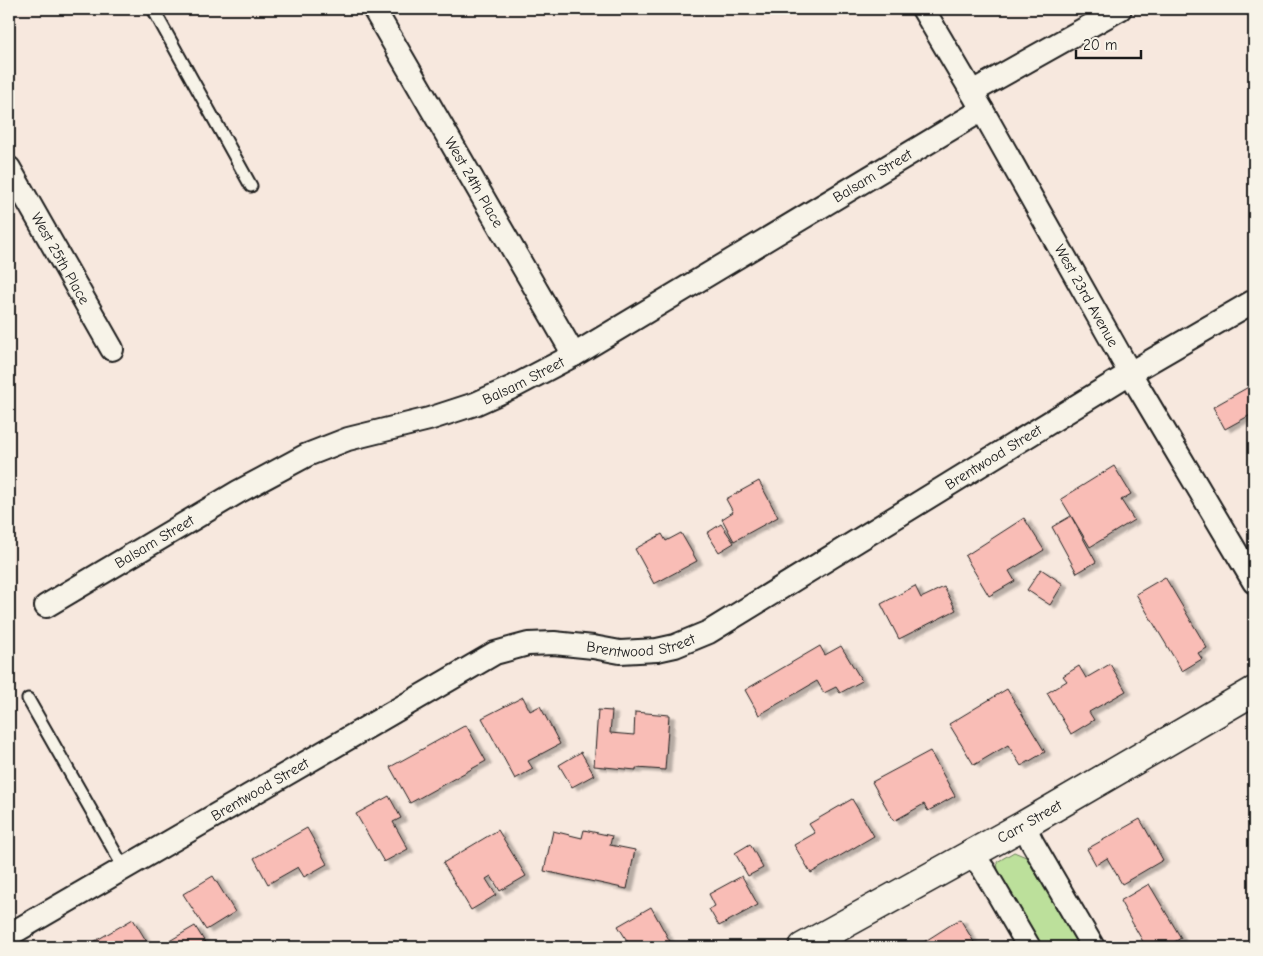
<svg xmlns="http://www.w3.org/2000/svg" width="1263" height="956" font-family="'Comic Neue',sans-serif">
  <style>
    .green { fill: #bce09b; stroke: #6c7e5c }
    .building { fill: #f9bdb6; stroke: #1c1c1c; filter: url(#shadow) }
    .lines { fill: none; stroke-linecap: round; stroke-linejoin: round }
    .service-casing { stroke: #1c1c1c; stroke-width: 15 }
    .minor-casing { stroke: #1c1c1c; stroke-width: 26 }
    .tertiary-casing { stroke: #1c1c1c; stroke-width: 31 }
    .service { stroke: #f7f3e8; stroke-width: 11 }
    .minor { stroke: #f7f3e8; stroke-width: 22 }
    .tertiary { stroke: #f7f3e8; stroke-width: 28 }
    .labels { text-anchor: middle; dominant-baseline: central; stroke-width: 4.5; stroke-linejoin: round; paint-order: stroke }
    .street-label { font-size: 15px; fill: #1c1c1c; stroke: #f7f3e8 }
  </style>
  <defs>
    <filter id="shadow"><feDropShadow dx="5.5" dy="3" stdDeviation="1" flood-color="#0004"/></filter>
  </defs>
  <rect width="100%" height="100%" fill="#f7e8de"/>
  <filter id="ink" filterUnits="userSpaceOnUse"><feTurbulence type="fractalNoise" baseFrequency=".02" numOctaves="2"/><feDisplacementMap in="SourceGraphic" scale="10" xChannelSelector="R" yChannelSelector="G"/><feConvolveMatrix kernelMatrix="1 2 1 2 8 2 1 2 1" color-interpolation-filters="sRGB"/></filter>
  <g filter="url(#ink)">
    <path class="green" d="M1014,852L1026,857L1079,947H1040L999,878L997,862Z"/>
    <path class="building" d="M1252,385L1254,389V413L1225,429L1213,407Z
      M1114,466L1131,494L1121,500L1134,520L1090,547L1061,499Z
      M759,481L778,517L734,541L722,519L733,512L726,499Z
      M1071,516L1096,562L1077,573L1052,527Z
      M1024,518L1044,550L1009,571L1015,581L989,596L965,556Z
      M721,524L734,543L719,552L707,533Z
      M681,533L697,561L654,584L635,549L662,534L666,541Z
      M1041,569L1063,584L1050,605L1027,590Z
      M1165,577L1207,648L1198,653L1202,659L1182,671L1136,594Z
      M915,586L921,598L944,587L956,610L899,639L881,604Z
      M820,646L825,655L841,646L862,681L840,693L836,687L824,693L817,681L759,715L745,690Z
      M1110,664L1126,691L1089,712L1094,720L1071,734L1047,693L1067,681L1063,676L1079,666L1086,678Z
      M1007,689L1045,752L1021,766L1008,745L974,765L949,724Z
      M523,697L530,711L540,706L560,744L528,761L533,769L515,779L482,718Z
      M598,710L612,711L610,733L634,735L635,712L669,715L665,770L636,768V770L594,766Z
      M466,725L486,761L410,803L390,767Z
      M930,751L955,796L928,811L924,804L894,821L872,782Z
      M581,752L594,775L572,787L559,765Z
      M389,796L401,818L393,822L408,849L384,862L356,814Z
      M852,799L874,836L811,873L794,845L815,833L809,824Z
      M1140,819L1163,860L1122,884L1107,858L1096,865L1087,849Z
      M307,828L327,864L304,877L298,867L268,884L254,858Z
      M498,830L526,876L500,891L491,876L486,879L496,895L471,910L443,863Z
      M584,830L612,836L610,845L635,850L627,889L544,871L553,831L582,838Z
      M750,844L763,868L748,876L735,853Z
      M213,876L235,912L206,930L183,894Z
      M742,876L758,905L719,926L709,909L715,906L709,894Z
      M1149,884L1181,938L1166,947H1146L1120,901Z
      M651,907L673,947H631L618,926Z
      M133,919L150,947H85Z
      M960,919L974,942L966,947H916Z
      M195,926L208,947H169L166,943Z
      M402,944L403,947H372Z"/>
    <g class="lines">
      <defs>
        <path id="service" d="M153,9L251,186
          M28,699L124,868"/>
        <g id="minor">
          <path id="s1" d="M374,9L574,355"/>
          <path id="s2" d="M923,9L972,92L1130,373L1254,582"/>
          <path d="M972,92L1120,9"/>
          <path id="s3" d="M9,168L112,349"/>
          <path id="s4" d="M46,606L238,492L307,455L348,439L429,419L475,404L515,386L574,355L982,110"/>
          <path d="M1024,825L1032,842L1093,947"/>
          <path d="M972,854L984,870L1029,947"/>
          <path id="s5" d="M9,935L495,653L528,644L554,643L593,647L620,652L657,650L675,646L709,632L1130,373L1254,301"/>
        </g>
        <g id="tertiary">
          <path id="s6" d="M803,947L1024,825L1254,691"/>
        </g>
      </defs>
      <use href="#service" class="service-casing"/>
      <use href="#minor" class="minor-casing"/>
      <use href="#tertiary" class="tertiary-casing"/>
      <use href="#service" class="service"/>
      <use href="#minor" class="minor"/>
      <use href="#tertiary" class="tertiary"/>
    </g>
  </g>
  <g class="labels">
    <g class="street-label">
      <text stroke="none"><textPath href="#s4" startOffset="936">Balsam Street</textPath></text>
      <text stroke="none"><textPath href="#s1" startOffset="200">West 24th Place</textPath></text>
      <text stroke="none"><textPath href="#s3" startOffset="104">West 25th Place</textPath></text>
      <text stroke="none"><textPath href="#s2" startOffset="330">West 23rd Avenue</textPath></text>
      <text stroke="none"><textPath href="#s4" startOffset="531">Balsam Street</textPath></text>
      <text stroke="none"><textPath href="#s5" startOffset="1115">Brentwood Street</textPath></text>
      <text stroke="none"><textPath href="#s4" startOffset="126">Balsam Street</textPath></text>
      <text stroke="none"><textPath href="#s5" startOffset="710">Brentwood Street</textPath></text>
      <text stroke="none"><textPath href="#s5" startOffset="290">Brentwood Street</textPath></text>
      <text stroke="none"><textPath href="#s6" startOffset="259">Carr Street</textPath></text>
    </g>
  </g>
  <rect width="1263" height="956" fill="none" stroke="#f7f3e8" stroke-width="30"/>
  <rect x="15" y="15" width="1233" height="926" fill="none" stroke="#1c1c1c" stroke-width="2" filter="url(#ink)"/>
  <path d="M1076 50v8h65v-8" fill="none" stroke="#1c1c1c" stroke-width="2.5"/>
  <text x="1083" y="50" font-size="15" fill="#1c1c1c" stroke="#f7f3e8" stroke-width="4" paint-order="stroke">20 m</text>
</svg>
